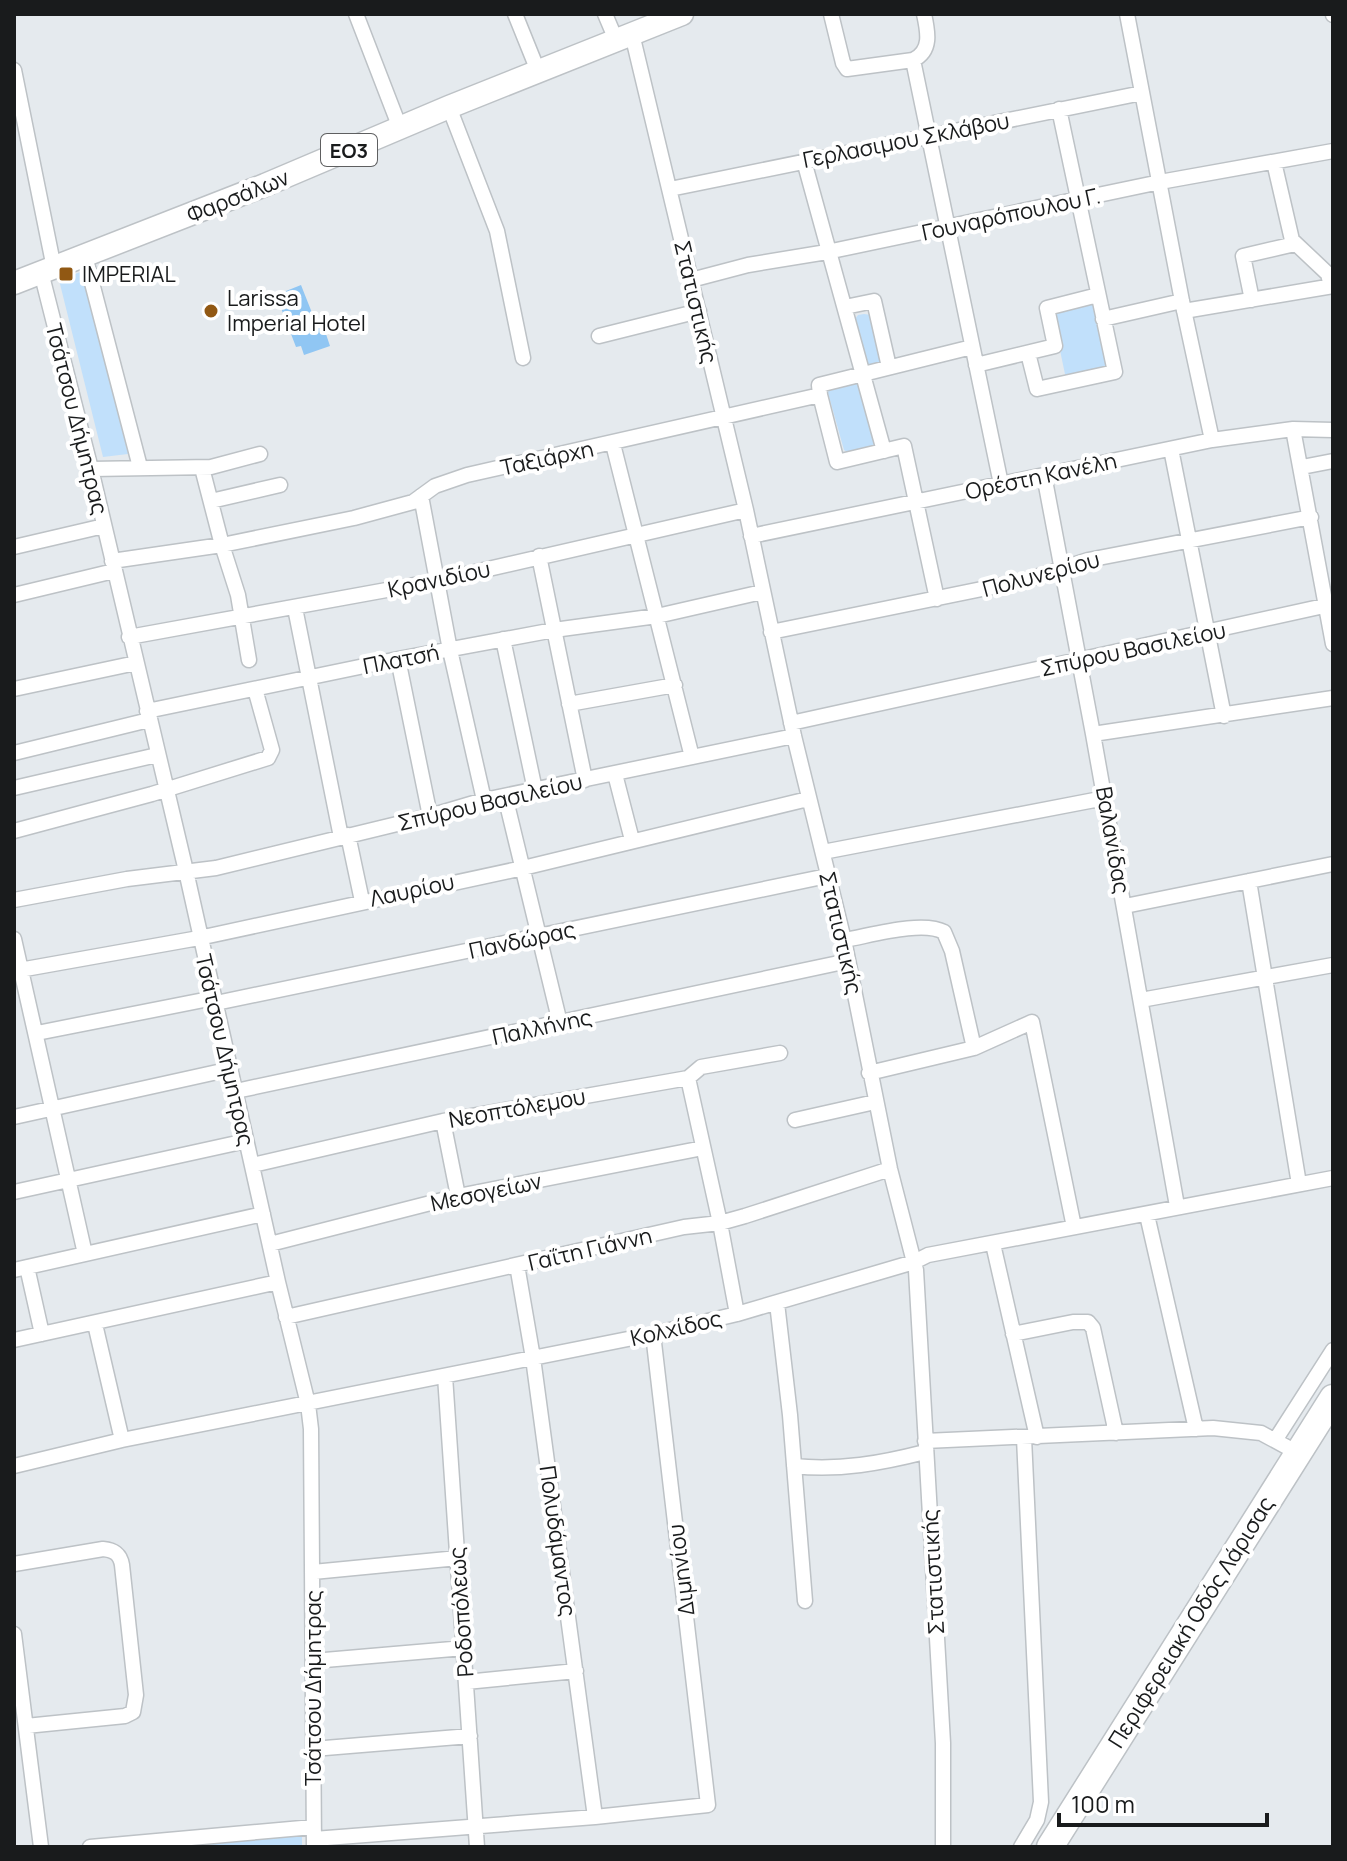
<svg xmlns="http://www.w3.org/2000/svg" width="1347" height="1861" font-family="Manrope,sans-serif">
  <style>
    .green { fill: #c1e0fb }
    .water { fill: #90c6f3 }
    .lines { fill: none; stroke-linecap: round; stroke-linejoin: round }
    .street-casing { stroke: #bdc2c6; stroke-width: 17 }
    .primary-casing { stroke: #bdc2c6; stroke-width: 25 }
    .highway-casing { stroke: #bdc2c6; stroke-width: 29 }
    .street { stroke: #fff; stroke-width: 14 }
    .primary { stroke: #fff; stroke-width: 22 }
    .highway { stroke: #fff; stroke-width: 26 }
    .poi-dot { fill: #915813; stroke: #fff; stroke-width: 3 }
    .labels { text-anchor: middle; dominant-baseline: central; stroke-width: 8; stroke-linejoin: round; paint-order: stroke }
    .shield { fill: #fff; stroke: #5e5f60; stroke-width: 2 }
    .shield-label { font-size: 20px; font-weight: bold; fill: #191b1c }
    .street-label { font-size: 22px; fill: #191b1c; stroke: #fff }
    .poi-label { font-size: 22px; fill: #191b1c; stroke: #fff; text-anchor: start }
  </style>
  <rect width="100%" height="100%" fill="#e5eaee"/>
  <path class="green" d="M83,271L128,454L103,457L59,280Z
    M1093,302L1107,371L1066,379L1052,312Z
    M864,314L871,315L881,359L879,364L869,367L855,319L858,315Z
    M856,382L861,383L875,443L873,446L847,452L844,450L828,393L829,389Z
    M302,1834V1847H125Z"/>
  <path class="water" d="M301,285L316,323L323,325L330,346L304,355L301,346L296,347L276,295Z"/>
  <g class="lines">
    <defs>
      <path id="street" d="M356,14L400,128
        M515,14L538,71
        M605,14L616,40
        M831,14L843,63L847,69L913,60C932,51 928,32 924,14
        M1127,14L1182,301L1212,440
        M1333,14V15
        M632,34L746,510L794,736L844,940L890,1169L916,1270L943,1743V1847
        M913,60L1001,484
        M14,70L54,268
        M449,107L497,231L523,358
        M804,161L884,451
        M1274,162L1292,240L1328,274L1331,286
        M670,189L1142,93
        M85,256L140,467
        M41,272L91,469L186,871L278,1282L308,1404L311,1429L314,1847
        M691,280L748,265L827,252L1160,182L1333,151
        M1252,300L1243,256L1295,244
        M845,307L874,301L889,367
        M1184,311L1333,286
        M1103,319L1182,301
        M599,336L699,311
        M1028,353L1037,389L1115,372L1059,109
        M976,365L1055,346L1047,308L1098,295
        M820,395L837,462L904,446L937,599
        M1293,429L1333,644
        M613,444L692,757
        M1171,449L1224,716
        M1302,467L1333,461
        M202,468L222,545L238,595L249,660
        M91,469L211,467L260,454
        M1044,475L1093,734L1177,1206
        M421,496L450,650L484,800
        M211,501L280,485
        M751,536L1212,440L1293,429L1333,430
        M14,547L104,526
        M539,556L585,780
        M112,561L222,545L354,518L413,502L435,486L467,475L820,395L819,385L972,347
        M14,595L114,571
        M295,608L341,837
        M771,632L1026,580L1088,560L1311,517
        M129,637L436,581L746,510
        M503,639L535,790
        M398,659L430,816
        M14,689L136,663
        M569,704L675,685
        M147,711L398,659L554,630L657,616L762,592
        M791,723L1333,604
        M1093,734L1333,698
        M14,753L149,720
        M615,774L632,840
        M14,788L157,755
        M505,796L560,1023
        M14,831L152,794L268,758L272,750L255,689
        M348,835L362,901
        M823,852L1105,798
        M1249,881L1299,1184
        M14,900L127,879L216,868L430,816L484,800L794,736
        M1125,906L1333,864
        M14,939L85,1254
        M844,940C869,936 922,920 944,932L952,951L974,1048
        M14,971L199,938L523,868L808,799
        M1141,1000L1333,965
        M216,1003L827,876
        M37,1033L214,998
        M869,1073L974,1048L1032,1022L1074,1227
        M688,1078L720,1223L737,1314
        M236,1091L848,961
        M14,1117L231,1069
        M795,1120L875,1102
        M443,1121L458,1196
        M253,1165L443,1121L688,1078L701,1067L780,1053
        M14,1192L246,1141
        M1147,1215L1196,1429
        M270,1244L458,1196L703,1148
        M993,1244L1037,1437
        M517,1265L533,1358L595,1817
        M27,1267L42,1334
        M14,1270L263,1214
        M777,1303L790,1415L805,1601
        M286,1317L684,1227L720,1223L745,1216L890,1169
        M95,1324L122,1440
        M1013,1334L1073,1322H1088L1093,1328L1116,1433
        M14,1340L278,1282
        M445,1376L477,1847
        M1276,1439L1333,1350
        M925,1441L1213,1428L1261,1433L1298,1453
        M14,1466L122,1440L653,1334L737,1314L914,1262L928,1255L1333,1178
        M794,1466C839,1471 882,1463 925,1452
        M14,1564L103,1549C113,1550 120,1553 122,1565L136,1695L133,1712L125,1716L26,1726
        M313,1572L458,1558
        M14,1634L41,1847
        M313,1661L464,1648
        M466,1682L576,1671
        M313,1749L470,1736
        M314,1839L595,1817L708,1805L653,1334
        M90,1847L313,1827
        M1021,1847L1037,1820L1041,1802L1024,1438"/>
      <path id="primary" d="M14,283L265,185L449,107L682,14"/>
      <path id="highway" d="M1050,1847L1333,1398"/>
    </defs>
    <use href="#street" class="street-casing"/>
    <use href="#primary" class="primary-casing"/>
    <use href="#highway" class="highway-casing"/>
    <use href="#street" class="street"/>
    <use href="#primary" class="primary"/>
    <use href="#highway" class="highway"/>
  </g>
  <g class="poi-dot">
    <rect x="58" y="266" width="16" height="16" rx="4"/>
    <circle cx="211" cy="311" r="8"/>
  </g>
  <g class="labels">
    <rect class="shield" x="321" y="134" width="56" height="32" rx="6"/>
    <g class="shield-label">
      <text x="349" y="150">ΕΟ3</text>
    </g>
    <g class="street-label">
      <text transform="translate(906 140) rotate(-11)">Γερλασιμου Σκλάβου</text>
      <text transform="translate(238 196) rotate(-22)">Φαρσάλων</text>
      <text transform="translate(1011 214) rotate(-12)">Γουναρόπουλου Γ.</text>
      <text transform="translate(696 302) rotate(77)">Στατιστικής</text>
      <text transform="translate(77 419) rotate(76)">Τσάτσου Δήμητρας</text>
      <text transform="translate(547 458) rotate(-12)">Ταξιάρχη</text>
      <text transform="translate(1041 476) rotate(-12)">Ορέστη Κανέλη</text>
      <text transform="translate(1041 574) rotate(-15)">Πολυνερίου</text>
      <text transform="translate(439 579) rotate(-12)">Κρανιδίου</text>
      <text transform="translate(1133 649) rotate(-12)">Σπύρου Βασιλείου</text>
      <text transform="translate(401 659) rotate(-11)">Πλατσή</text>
      <text transform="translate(490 802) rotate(-13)">Σπύρου Βασιλείου</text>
      <text transform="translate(1113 840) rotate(80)">Βαλανίδας</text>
      <text transform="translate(412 890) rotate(-12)">Λαυρίου</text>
      <text transform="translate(841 933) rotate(77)">Στατιστικής</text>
      <text transform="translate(522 940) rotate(-12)">Πανδώρας</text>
      <text transform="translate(542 1027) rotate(-12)">Παλλήνης</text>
      <text transform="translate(225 1050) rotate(77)">Τσάτσου Δήμητρας</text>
      <text transform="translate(517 1108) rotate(-10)">Νεοπτόλεμου</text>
      <text transform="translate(486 1192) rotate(-12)">Μεσογείων</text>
      <text transform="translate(590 1249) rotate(-13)">Γαΐτη Γιάννη</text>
      <text transform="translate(676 1328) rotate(-13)">Κολχίδος</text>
      <text transform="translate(558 1541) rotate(82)">Πολυδάμαντος</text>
      <text transform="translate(681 1570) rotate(-97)">Διμηνίου</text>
      <text transform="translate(933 1572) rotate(-93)">Στατιστικής</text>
      <text transform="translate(461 1612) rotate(-94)">Ροδοπόλεως</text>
      <text transform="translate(1191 1622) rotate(-58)">Περιφερειακή Οδός Λάρισας</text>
      <text transform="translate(313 1688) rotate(-90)">Τσάτσου Δήμητρας</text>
    </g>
    <g class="poi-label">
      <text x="82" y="274">IMPERIAL</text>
      <text x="227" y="298">Larissa<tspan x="227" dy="25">Imperial Hotel</tspan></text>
    </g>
  </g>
  <rect width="1347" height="1861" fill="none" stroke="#191b1c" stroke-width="32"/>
  <path d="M1059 1813v12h208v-12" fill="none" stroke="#191b1c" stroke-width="4"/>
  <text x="1071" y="1813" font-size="24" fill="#191b1c" stroke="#ffffff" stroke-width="6" paint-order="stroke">100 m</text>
</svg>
